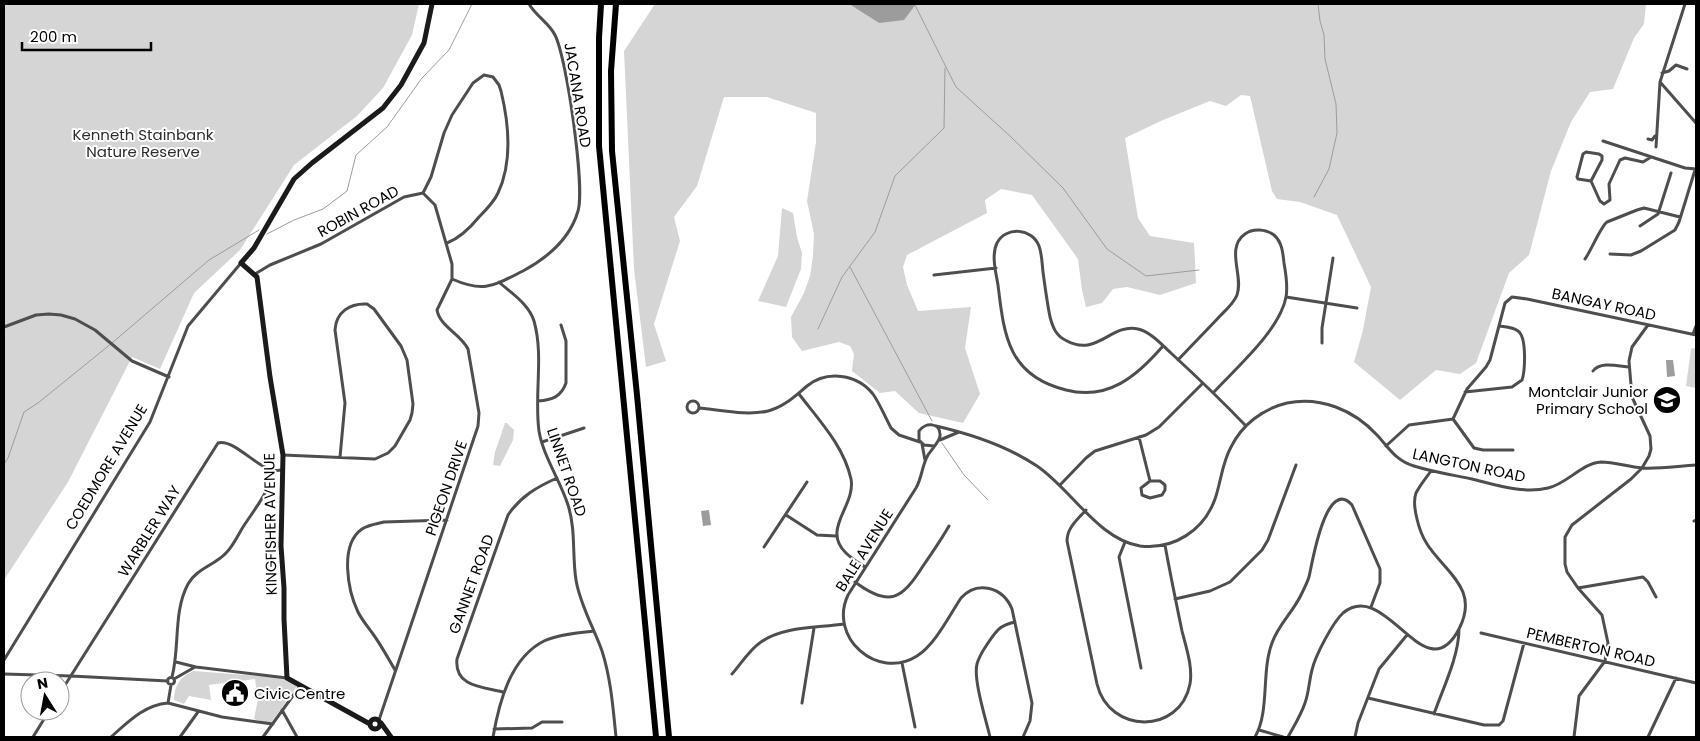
<svg xmlns="http://www.w3.org/2000/svg" width="1700" height="741" font-family="Poppins,sans-serif">
  <style>
    .green { fill: #d5d5d5 }
    .water { fill: #9c9c9c }
    .lines { fill: none; stroke-linecap: round; stroke-linejoin: round }
    .stream { stroke: #9c9c9c; stroke-width: 1 }
    .street { stroke: #4e4e4e; stroke-width: 3 }
    .secondary { stroke: #1b1b1b; stroke-width: 5 }
    .highway { stroke: #000; stroke-width: 6 }
    .labels { text-anchor: middle; dominant-baseline: central; stroke-width: 4; stroke-linejoin: round; paint-order: stroke }
    .street-label { font-size: 15px; fill: #000; stroke: #fff }
    .park-label { font-size: 15px; fill: #2c2c2c; stroke: #fff }
    .poi-label { font-size: 15px; fill: #000; stroke: #fff; text-anchor: end }
  </style>
  <rect width="100%" height="100%" fill="#fff"/>
  <path class="green" d="M4,4H419L412,35L383,88L357,116L294,165L240,250L194,293L160,369L132,357L68,482L4,580Z
    M655,4H849L879,23L916,4H1646L1644,24L1634,38L1613,89L1590,92L1571,122L1551,171L1529,255L1509,273L1476,363L1460,374L1436,370L1400,400L1354,362L1363,330L1371,287L1337,215L1300,202L1277,199L1272,191L1250,96L1241,95L1226,106L1210,101L1163,120L1125,138L1138,218L1150,236L1194,243L1196,283L1160,295L1127,287L1113,289L1102,303L1086,307L1082,290L1078,259L1032,195L1001,189L985,200L987,213L907,255L903,267L907,285L918,311L971,307L965,348L980,394L963,423L919,413L895,391L880,393L852,371L854,354L850,346L839,342L802,351L792,337L791,317L804,293L810,276L813,256L814,234L807,201L816,142V113L767,97H724L697,186L674,217L680,241L654,324L666,361L646,367L634,269L624,51Z
    M782,208L793,213L797,237L802,253L801,269L786,307L758,301L778,256Z
    M1693,348L1696,349V388L1686,386L1691,349Z
    M505,423H507L514,430L513,440L500,466L493,465L495,452Z
    M193,671L284,678L297,686L270,724L254,719L258,699L255,679L209,685L211,700L189,696L184,704L174,700C174,686 180,677 193,671Z"/>
  <path class="water" d="M849,4H916L904,20L879,23Z
    M1666,360H1673L1675,376L1667,377Z
    M709,510L711,525L703,526L701,511Z"/>
  <g class="lines">
    <path class="stream" d="M915,5L956,87L1011,137L1063,188L1107,249L1146,276L1199,270
      M1314,197L1329,169L1337,133L1336,104L1325,59L1324,35L1320,21L1318,4
      M267,234L294,220L323,209L347,191L356,155L387,127L422,78L449,50L472,4
      M850,267L932,421
      M818,329L842,277L875,232L895,176L944,128L945,68
      M942,443L964,475L988,500
      M4,464L8,458L24,412L38,403L112,343L209,260L259,230"/>
    <path class="street" d="M1662,73L1669,71L1676,65L1687,69
      M1660,82L1696,123
      M1648,139L1652,140L1655,136
      M1603,141L1685,168L1696,169
      M1656,147L1660,82L1685,4
      M1591,181L1578,179L1577,177L1583,154L1586,152L1599,154L1602,156V160L1591,181L1600,201L1604,204L1610,200L1609,184L1620,160L1625,158L1643,162L1651,157
      M423,193L431,177L444,133L452,115L473,83L484,75L493,77L499,85L501,91C509,124 513,161 498,193C494,202 486,210 479,217C470,228 460,238 447,243
      M1640,226L1658,214L1671,173
      M1610,254L1631,255L1641,251L1675,230L1679,222L1695,170
      M1585,259C1591,251 1601,226 1607,222L1637,210L1644,208L1680,217
      M255,274L270,265L321,244L404,197L423,193L435,205L452,264V279L437,310C440,327 461,334 468,349L479,413L478,426L379,720
      M934,275L996,268
      M452,279C484,293 493,286 523,271C547,258 570,239 578,211C585,187 567,59 555,35C549,23 536,16 529,4
      M499,282C511,293 529,304 534,321C544,356 534,395 539,431C543,456 560,480 568,505C576,530 572,555 576,580C580,605 594,628 602,651C611,679 613,708 616,737
      M1286,297L1357,308
      M4,327L36,315L49,314L61,315L75,319L95,330L132,361L169,377
      M1693,334L1696,326
      M1322,343V328L1333,258
      M1163,346C1137,376 1108,401 1066,390C1008,376 1004,335 998,285C996,273 991,255 997,243C1006,226 1032,228 1039,246C1042,254 1042,264 1043,272C1045,287 1047,302 1050,317C1053,328 1056,336 1067,341C1097,357 1111,323 1138,329C1151,332 1162,345 1172,354C1197,377 1222,401 1246,426
      M1178,360C1192,345 1206,331 1220,316C1226,310 1234,303 1237,295C1244,276 1225,248 1245,234C1253,228 1266,229 1274,235C1282,242 1283,253 1284,263C1286,274 1288,286 1286,297C1280,330 1236,368 1213,393
      M1593,371C1600,361 1618,366 1629,367
      M1465,392L1512,387L1522,380C1525,371 1527,337 1518,331C1513,327 1505,327 1499,326
      M799,394C818,419 844,446 851,479C856,506 821,529 846,553C852,559 859,563 865,567
      M538,401C552,400 561,397 566,383V341L561,325
      M687 407a6 6 0 1 1 12 0a6 6 0 1 1-12 0Z
      M699,408C721,410 747,416 768,411C784,407 795,396 807,386C827,370 857,374 873,394C880,404 885,417 891,428L899,435L920,442
      M1453,419L1474,448L1483,450H1513
      M936,426C971,434 1007,446 1037,466C1072,490 1098,539 1140,546C1174,550 1204,530 1215,499C1221,482 1222,463 1231,447C1242,425 1262,409 1287,403C1320,396 1354,410 1377,435C1389,448 1396,461 1414,466C1433,472 1453,475 1472,479C1496,485 1523,494 1548,488C1567,484 1582,463 1601,462C1615,462 1628,467 1642,468C1660,469 1678,466 1696,465
      M1139,437L1150,481
      M940,440L959,432
      M542,442L584,428
      M922,444L925,460
      M934,446L924,445L919,440V431C925,422 941,422 940,436C940,441 931,450 928,455C922,465 922,478 916,488L848,595C828,637 877,681 917,656C935,645 949,616 961,598C977,580 1003,587 1012,609L1032,703L1030,721L1023,737
      M1386,446L1409,425L1453,419L1467,389L1486,367L1490,360L1505,303L1512,297L1527,299L1696,335
      M283,455L375,459L388,453L395,446L410,420L412,413L413,404L407,360L401,346L374,309L367,304C350,303 336,312 335,330L345,403L340,457
      M1150,481H1160L1165,485V490L1162,495L1150,498L1142,495L1141,488Z
      M1060,485L1086,458L1095,451L1146,435L1159,427L1202,384
      M1086,510C1077,520 1067,528 1067,541L1097,684C1109,734 1180,735 1190,684C1193,667 1186,647 1182,631C1176,602 1170,573 1165,545
      M786,515L817,535L836,536
      M1694,521L1696,520
      M1125,542L1119,557L1120,562L1141,668
      M764,547L807,482
      M855,582C890,608 902,599 923,566C932,553 941,540 949,526
      M1578,588L1643,577L1648,582L1656,597
      M1175,599L1210,591L1230,582L1262,550L1268,540L1296,465
      M1481,633L1696,683
      M4,660L150,422L188,326L241,263
      M176,662L196,667L287,678
      M902,663L915,727
      M395,670C388,658 381,645 373,634C368,627 362,620 358,612C348,591 339,545 362,529C368,525 376,524 384,522L447,520
      M4,674L71,676L168,681
      M732,674C741,664 749,650 761,642C783,626 818,628 844,624
      M172,677C180,647 173,612 188,584C196,569 215,565 226,553C233,546 238,535 243,527C254,510 270,491 273,470
      M167.5 681a3.5 3.5 0 1 1 7 0a3.5 3.5 0 1 1-7 0Z
      M174,679L195,667
      M503,692C483,687 454,687 457,659L508,515C521,496 537,487 557,478
      M60,693L218,443C232,438 256,466 271,470C275,471 279,470 283,470
      M1368,698L1484,725H1499L1503,721L1524,643
      M168,703L222,717L273,724
      M802,703L814,628
      M282,710L297,737
      M1434,714C1443,688 1459,656 1459,629
      M494,729L532,728L542,722H562
      M1259,730L1283,737
      M33,737L49,711
      M111,737C128,722 144,705 168,703L171,685
      M180,737L198,712
      M263,737L300,686
      M493,737C499,703 510,658 544,641C559,634 578,633 594,631
      M990,737C986,720 973,679 977,664C979,656 984,649 988,643C996,631 1000,625 1015,622
      M1255,737C1270,711 1261,672 1272,643C1278,625 1293,612 1301,595C1304,589 1307,583 1309,577C1312,564 1326,476 1352,505L1380,569V583L1371,607
      M1288,737C1294,726 1301,715 1305,703C1309,692 1309,681 1312,670C1315,656 1333,622 1343,613C1386,577 1425,694 1459,629C1480,589 1445,572 1427,544C1422,536 1419,528 1417,519C1415,511 1413,501 1416,493C1420,485 1426,478 1431,471
      M1355,737L1358,723L1379,669L1407,635
      M1574,737L1579,696L1605,661L1608,643L1602,615L1578,588L1567,572L1565,564V537L1572,525L1631,479L1642,468L1649,456L1651,449L1650,436L1632,397L1629,361L1632,347L1648,325
      M1648,737L1676,678"/>
    <path class="secondary" d="M370 724a5 5 0 1 1 10 0a5 5 0 1 1-10 0Z
      M381,723L391,737
      M370,724L287,678L284,619V588L281,546L283,455L270,377L257,277L241,263L254,248L294,179L312,163L383,108L401,85L424,43L432,4"/>
    <path class="highway" d="M601,4L599,38V146L656,737
      M616,4L611,71L612,151L637,395L669,737"/>
  </g>
  <defs>
    <symbol id="school-disc" viewBox="-11 -11 22 22"><circle r="9.5" fill="#000" stroke="#fff"/><path d="M0-5L7-2L0 1L-7-2ZM-4 1L0 2.5L4 1V4Q0 6-4 4Z" fill="#fff"/></symbol>
    <symbol id="civic-disc" viewBox="-11 -11 22 22"><circle r="9.5" fill="#000" stroke="#fff"/><path d="M-.6-6.5H3V-4.5H.6V-3L4-1V1h2V6H-6V1h2V-1L-.6-3ZM-1.2 2.5V6h2.4V2.5Z" fill="#fff"/></symbol>
  </defs>
  <g fill-rule="evenodd">
    <use href="#school-disc" x="1651" y="384" width="32" height="32"/>
    <use href="#civic-disc" x="219" y="677" width="32" height="32"/>
  </g>
  <g class="labels">
    <g class="street-label">
      <text transform="translate(578 95) rotate(81)">JACANA ROAD</text>
      <text transform="translate(358 211) rotate(-29)">ROBIN ROAD</text>
      <text transform="translate(1604 304) rotate(12)">BANGAY ROAD</text>
      <text transform="translate(1469 465) rotate(12)">LANGTON ROAD</text>
      <text transform="translate(106 467) rotate(-59)">COEDMORE AVENUE</text>
      <text transform="translate(567 472) rotate(71)">LINNET ROAD</text>
      <text transform="translate(446 488) rotate(-71)">PIGEON DRIVE</text>
      <text transform="translate(270 524) rotate(-91)">KINGFISHER AVENUE</text>
      <text transform="translate(149 531) rotate(-58)">WARBLER WAY</text>
      <text transform="translate(864 550) rotate(-58)">BALE AVENUE</text>
      <text transform="translate(471 584) rotate(-70)">GANNET ROAD</text>
      <text transform="translate(1591 647) rotate(13)">PEMBERTON ROAD</text>
    </g>
    <g class="park-label">
      <text x="143" y="134">Kenneth Stainbank<tspan x="143" dy="17">Nature Reserve</tspan></text>
    </g>
    <g class="poi-label">
      <text x="1648" y="391">Montclair Junior<tspan x="1648" dy="17">Primary School</tspan></text>
      <text x="254" y="693" text-anchor="start">Civic Centre</text>
    </g>
  </g>
  <rect width="1700" height="741" fill="none" stroke="#000000" stroke-width="10"/>
  <g transform="translate(45 696) rotate(349)"><circle r="24" fill="#ffffff" stroke="#999999"/>
  <path d="M0-4L9 19L0 12L-9 19Z" fill="#000000"/>
  <text y="-8" font-size="14" font-weight="bold" text-anchor="middle" fill="#000000">N</text>
  </g>
  <path d="M22 42v8h129v-8" fill="none" stroke="#000000" stroke-width="2.5"/>
  <text x="30" y="42" font-size="15" fill="#000000" stroke="#ffffff" stroke-width="4" paint-order="stroke">200 m</text>
</svg>
